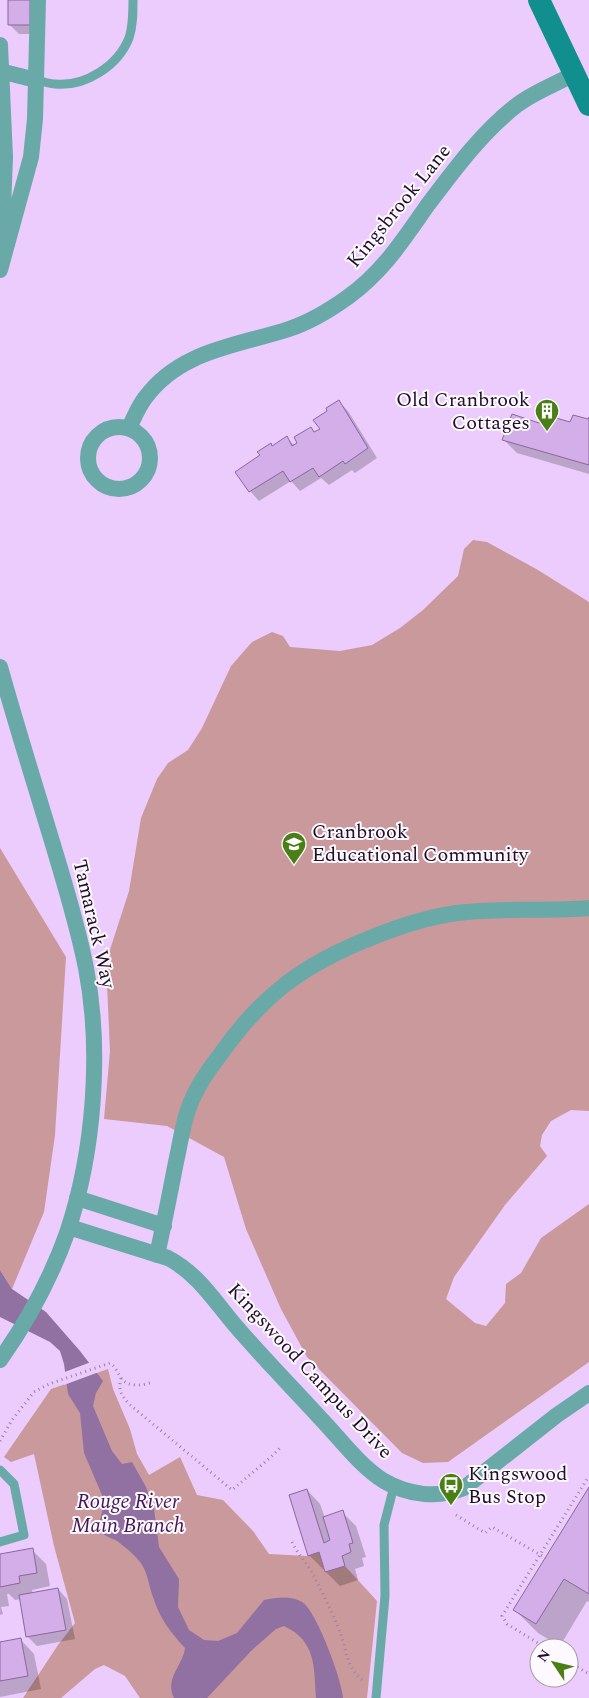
<svg xmlns="http://www.w3.org/2000/svg" width="589" height="1698" font-family="Spectral,serif">
  <style>
    .green { fill: #ca999c }
    .water { fill: #9170a2 }
    .pier { fill: #ebccfc }
    .shadow { fill: #0003 }
    .building { fill: #d4aee9; stroke: #8a679d }
    .lines { fill: none; stroke-linecap: round; stroke-linejoin: round }
    .path { stroke: #9a81a7; stroke-width: 3; stroke-dasharray: 1 4; stroke-linecap: butt }
    .lane { stroke: #69a9a7; stroke-width: 9 }
    .street { stroke: #69a9a7; stroke-width: 16 }
    .secondary { stroke: #108f8e; stroke-width: 22 }
    .labels { text-anchor: middle; dominant-baseline: central; stroke-width: 4; stroke-linejoin: round; paint-order: stroke }
    .street-label { font-size: 20px; fill: #1d0f24; stroke: #fdf9ff }
    .poi-label { font-size: 20px; fill: #1d0f24; stroke: #fdf9ff; text-anchor: start }
    .water-label { font-size: 21px; font-style: italic; fill: #441757; stroke: #fdf9ff }
  </style>
  <rect width="100%" height="100%" fill="#ebccfc"/>
  <path class="green" d="M473,540L487,542L538,570L589,602V1111L571,1110L551,1121L542,1135L540,1146L547,1156L505,1205L454,1277L446,1299L475,1323L486,1326L505,1303L506,1284L521,1273L541,1238L589,1204V1362L448,1462L423,1463L402,1453L307,1357L281,1309L246,1229L224,1157L167,1126L104,1119L110,1051L106,962L129,891L141,818L157,779L168,763L188,750L202,728L231,666L252,642L272,632L283,636L290,647L340,651L372,645L400,628L423,610L458,576L464,549Z
    M0,848L66,957L55,1135L44,1212L12,1289L0,1270Z
    M108,1369L113,1389L130,1429L137,1454L149,1475L180,1457L197,1495L223,1500L253,1531L269,1554L308,1556L319,1552L325,1572L345,1566L377,1601L367,1698H140L125,1676L104,1665L95,1669L61,1698H23L58,1645L75,1623L54,1546L34,1454L11,1462L4,1457L51,1389Z"/>
  <path class="water" d="M0,1270L12,1289L46,1312L80,1351L103,1381L96,1393L93,1406L112,1451L122,1464L132,1462L146,1487L154,1509L159,1547L179,1579L178,1607L189,1630L204,1640L218,1641L237,1633L264,1600C277,1598 289,1595 302,1602C316,1610 342,1680 343,1698H316C314,1666 316,1641 284,1626L276,1629L251,1651L207,1698H174C164,1678 183,1666 185,1648C167,1628 159,1617 151,1591C148,1581 147,1571 140,1562C134,1554 125,1547 117,1541C110,1537 102,1536 98,1528L103,1508L102,1495L84,1453L80,1413L68,1394L64,1364L60,1351L50,1342L0,1317Z"/>
  <path class="pier" d="M91,1362L99,1372L64,1385L62,1373Z"/>
  <path class="shadow" d="M9,0L39,34H19L9,24Z
    M339,402L348,411L377,458L355,473L352,470L329,485L321,478L300,491L291,481L259,501L250,491L272,447L287,438L295,446L311,428L315,433L321,430L329,411Z
    M589,421V474L517,453L504,440L540,425L571,424Z
    M589,1489V1602L587,1601L560,1646L538,1633L515,1610Z
    M307,1490L320,1504L325,1518L342,1512L356,1526L366,1557L362,1558L364,1566L355,1569L358,1580L340,1586L326,1572L325,1568L323,1569L309,1555Z
    M32,1550L46,1564L50,1586L32,1590L33,1594L58,1589L67,1599L75,1639L37,1646L27,1636L21,1599L15,1600L9,1594H7L9,1606L1,1607L3,1614L0,1615V1556Z
    M21,1640L34,1654L41,1689L0,1697V1643Z"/>
  <path class="building" d="M8,0H30V25H8Z
    M339,400L368,448L345,464L343,461L319,477L313,468L290,482L283,471L249,492L235,472L260,455L257,452L271,443L272,446L287,436L292,446L297,443L294,437L311,427L314,432L320,429L313,420L327,411L326,408Z
    M512,414L539,423L549,416L570,422L573,415L588,419L589,417V465L502,440Z
    M589,1487V1594L564,1579L536,1624L513,1610Z
    M307,1489L324,1543L330,1540L323,1517L343,1510L353,1543L349,1544L351,1552L342,1556L345,1566L325,1572L319,1552L308,1556L289,1495Z
    M33,1548L37,1573L19,1576L20,1583L0,1587V1554Z
    M58,1588L66,1630L26,1637L19,1595Z
    M21,1638L28,1676L0,1681V1642Z"/>
  <g class="lines">
    <path class="path" d="M121,1378C118,1390 121,1395 129,1404L232,1490L271,1457L281,1447
      M0,1441L12,1420L34,1392L49,1384L110,1363C116,1367 117,1373 122,1379C128,1387 143,1386 152,1382
      M456,1515L485,1533L492,1527L546,1558
      M292,1542C297,1553 305,1561 311,1571C321,1589 330,1608 338,1627C348,1649 343,1663 363,1681
      M546,1648L507,1624L502,1616L589,1476
      M569,1662L589,1674"/>
    <path class="lane" d="M36,80C42,81 49,84 55,84C85,87 118,66 129,38C133,26 133,13 133,0
      M0,1470L14,1484L24,1535L0,1542
      M376,1698L385,1596L384,1525L394,1486"/>
    <path class="street" d="M0,45L5,157L2,235
      M0,71L36,80
      M0,270L31,157L35,119L38,0
      M88 458a31 31 0 1 1 62 0a31 31 0 1 1-62 0Z
      M129,428C134,418 138,407 145,398C180,350 237,346 289,329C310,322 330,310 348,297C383,272 403,240 427,206C454,170 482,132 517,105C534,92 556,84 574,74
      M0,667C17,728 36,788 54,848C66,888 78,927 86,968C102,1051 94,1153 67,1233C51,1278 27,1322 0,1360
      M77,1198L164,1226
      M69,1227L168,1258C197,1273 214,1300 234,1324C262,1357 293,1388 322,1420C341,1440 360,1466 384,1481C408,1495 438,1499 464,1488L557,1415L589,1393
      M157,1255C164,1224 170,1193 176,1162C180,1145 182,1127 188,1110C195,1089 207,1072 220,1055C263,994 304,964 373,937C400,926 428,917 457,913C500,907 545,912 589,908"/>
    <path class="secondary" d="M539,0L589,105"/>
  </g>
  <defs>
    <symbol id="building-pin" viewBox="-11 -11 22 30"><path d="M0 17L-7.5 6A9.5 9.5 0 1 1 7.5 6Z" fill="#4a7f15" stroke="#fdf9ff"/><path d="M-4-6H4V6H1V3H-1V6H-4ZM-2.5-4.3h1.7v1.8h-1.7ZM.8-4.3h1.7v1.8H.8ZM-2.5-1h1.7V.8h-1.7ZM.8-1h1.7V.8H.8Z" fill="#fff"/></symbol>
    <symbol id="school-pin" viewBox="-11 -11 22 30"><path d="M0 17L-7.5 6A9.5 9.5 0 1 1 7.5 6Z" fill="#4a7f15" stroke="#fdf9ff"/><path d="M0-5L7-2L0 1L-7-2ZM-4 1L0 2.5L4 1V4Q0 6-4 4Z" fill="#fff"/></symbol>
    <symbol id="bus-pin" viewBox="-11 -11 22 30"><path d="M0 17L-7.5 6A9.5 9.5 0 1 1 7.5 6Z" fill="#4a7f15" stroke="#fdf9ff"/><path d="M-5-6H5V4H4V6H2V4H-2V6H-4V4H-5ZM-3.5-4V0h7V-4ZM-3.5 1.2v1.5H-2V1.2ZM2 1.2v1.5H3.5V1.2Z" fill="#fff"/></symbol>
  </defs>
  <g fill-rule="evenodd">
    <use href="#building-pin" x="533" y="397" width="28" height="38"/>
    <use href="#school-pin" x="280" y="830" width="28" height="38"/>
    <use href="#bus-pin" x="437" y="1471" width="28" height="38"/>
  </g>
  <g class="labels">
    <g class="street-label">
      <text transform="translate(399 206) rotate(-51)">Kingsbrook Lane</text>
      <text transform="translate(94 924) rotate(77)">Tamarack Way</text>
      <text transform="translate(310 1371) rotate(47)">Kingswood Campus Drive</text>
    </g>
    <g class="poi-label">
      <text x="530" y="400" text-anchor="end">Old Cranbrook<tspan x="530" dy="23">Cottages</tspan></text>
      <text x="312" y="832">Cranbrook<tspan x="312" dy="23">Educational Community</tspan></text>
      <text x="468" y="1474">Kingswood<tspan x="468" dy="23">Bus Stop</tspan></text>
    </g>
    <g class="water-label">
      <text x="128" y="1502">Rouge River<tspan x="128" dy="24">Main Branch</tspan></text>
    </g>
  </g>
  <g transform="translate(554 1663) rotate(305)"><circle r="24" fill="#fdf9ff" stroke="#a39ba7"/>
  <path d="M0-4L9 19L0 12L-9 19Z" fill="#4a7f15"/>
  <text y="-8" font-size="14" font-weight="bold" text-anchor="middle" fill="#1d0f24">N</text>
  </g>
</svg>
